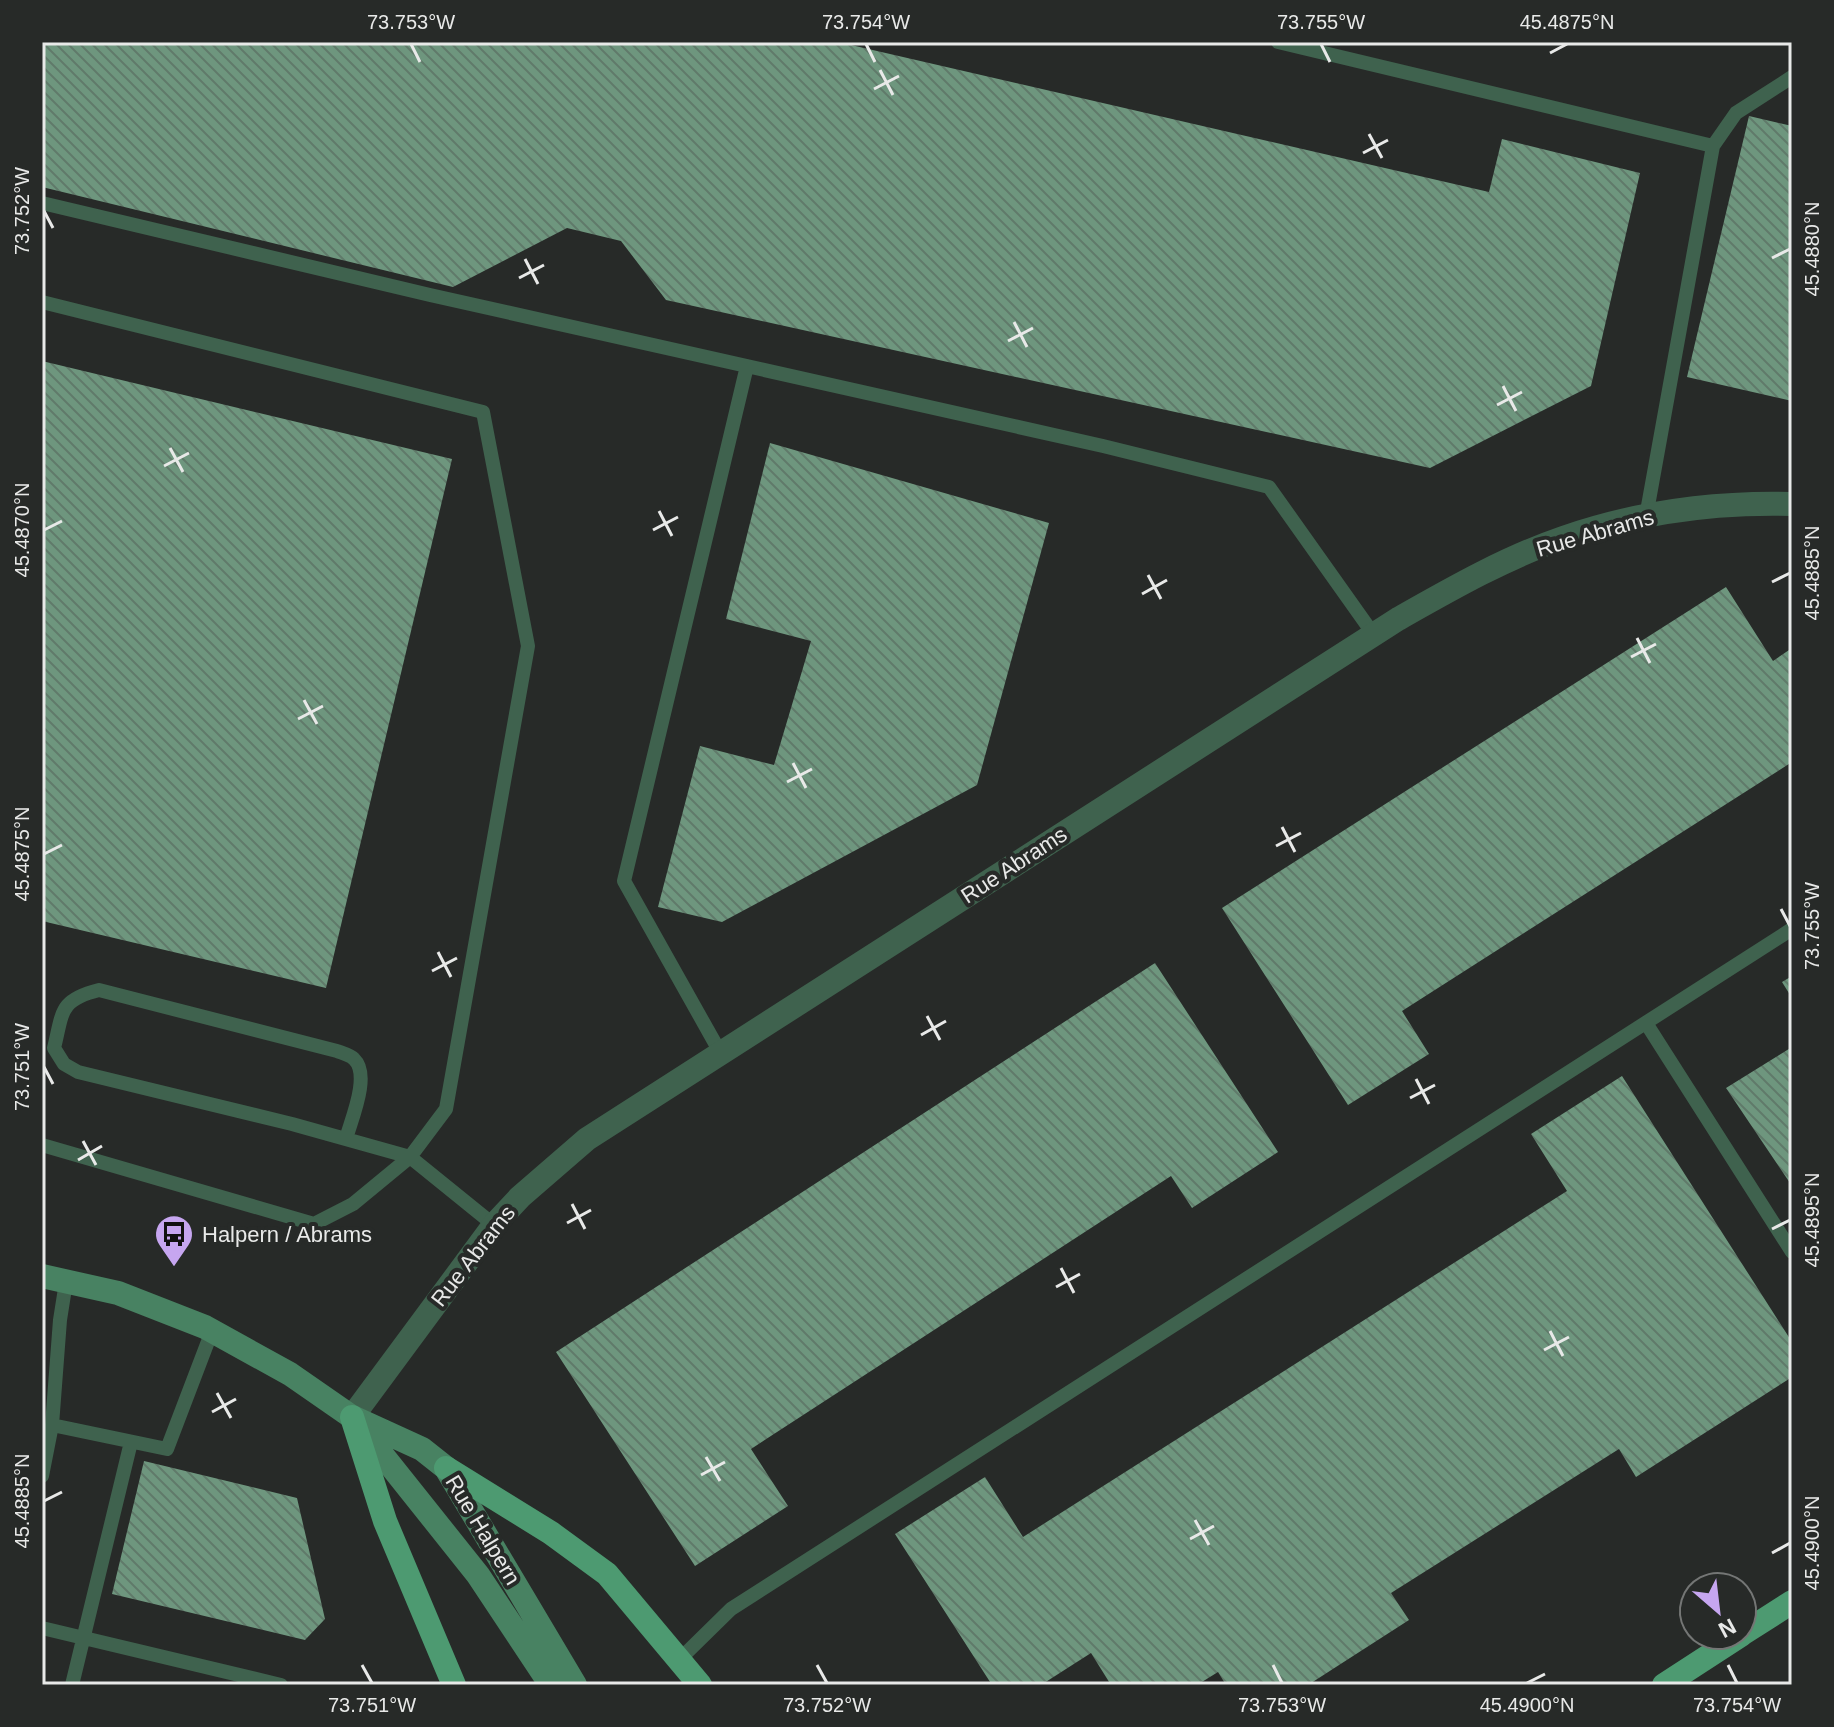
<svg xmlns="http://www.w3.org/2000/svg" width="1834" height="1727" font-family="Helvetica,sans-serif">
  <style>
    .building { fill: url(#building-back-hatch) }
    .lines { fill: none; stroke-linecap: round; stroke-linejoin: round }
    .lane { stroke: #3f624e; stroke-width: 14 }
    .street { stroke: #3f624e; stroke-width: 24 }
    .secondary { stroke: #488262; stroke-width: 24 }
    .primary { stroke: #4d9a71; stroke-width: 24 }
    .ticks { fill: none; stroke: #e8e9e8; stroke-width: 3 }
    .labels { text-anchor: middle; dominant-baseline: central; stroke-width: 8; stroke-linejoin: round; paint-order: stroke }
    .street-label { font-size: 22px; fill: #e8e9e8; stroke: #272a28 }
    .poi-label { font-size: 22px; fill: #e8e9e8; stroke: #272a28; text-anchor: start }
    .neatline { fill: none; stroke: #e8e9e8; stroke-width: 3 }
    .ticks-label { font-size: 20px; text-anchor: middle; fill: #e8e9e8 }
  </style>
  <defs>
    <pattern id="building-back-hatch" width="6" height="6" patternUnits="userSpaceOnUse" patternTransform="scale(2)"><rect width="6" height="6" fill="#6e967e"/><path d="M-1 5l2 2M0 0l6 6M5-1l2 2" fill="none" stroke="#607a6a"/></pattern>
  </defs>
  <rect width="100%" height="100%" fill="#272a28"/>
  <path class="building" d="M42,42H838L1489,192L1502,139L1640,173L1591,386L1430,468L666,300L621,241L567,228L453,287L42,187Z
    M1749,116L1792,126V401L1687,377Z
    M42,361L452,459L326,988L42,921Z
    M770,443L1049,523L977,785L722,922L658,907L700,746L774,765L811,641L726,619Z
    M1726,587L1773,661L1792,648V762L1402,1011L1429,1054L1348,1105L1222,908Z
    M1155,963L1278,1152L1192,1208L1171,1176L751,1449L788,1506L695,1566L556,1352Z
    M1792,976V998L1782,982Z
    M1792,1047V1186L1726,1088Z
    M1622,1076L1792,1342V1377L1636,1477L1619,1449L1391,1593L1409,1620L1308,1685H1226L1218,1672L1197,1685H1111L1091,1653L1041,1685H992L895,1534L985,1477L1023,1537L1567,1191L1531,1134Z
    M144,1461L297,1498L325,1619L305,1640L112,1594Z"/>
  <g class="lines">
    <path class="lane" d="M1278,42L1713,146L1646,517
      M1713,146L1736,113L1792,77
      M42,203L430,295L1103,446L1269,487L1374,635
      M42,302L483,412L528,646L446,1109L410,1157L353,1204L314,1224L42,1145
      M1646,1023L1792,1252
      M720,1052L624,881L747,366
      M346,1139C351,1120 371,1075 354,1059C350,1055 342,1053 337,1051L99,990C59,1000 63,1012 54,1048L64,1064L78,1072L292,1124L410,1157L494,1225
      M66,1282L60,1320L52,1425L167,1449L212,1331
      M42,1476L52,1425
      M42,1628L281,1685
      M679,1660L731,1609L1792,929
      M72,1685L131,1442"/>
    <path class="street" d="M352,1417L494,1225L520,1197L587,1139L1398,619C1451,589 1505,558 1563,538C1635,513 1715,502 1792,504"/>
    <path class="secondary" d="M42,1276L118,1293L205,1327L290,1374L352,1417L422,1449L446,1468L575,1685
      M356,1422L478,1575L551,1685"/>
    <path class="primary" d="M352,1417L385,1521L454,1685
      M446,1468L551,1533L607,1574L700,1685
      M1742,1634L1792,1602
      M1664,1685L1741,1635"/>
  </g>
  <path class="ticks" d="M411,44L420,62M866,44L875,62M1321,44L1330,62M1550,53L1567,44M880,70L893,95M874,89L899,76M1369,134L1382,158M1363,153L1388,140M44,211L53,228M1772,258L1790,249M525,259L538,284M519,278L544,265M1014,322L1027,347M1008,341L1033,328M1503,386L1516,411M1497,405L1522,392M170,448L183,472M164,466L189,453M659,511L672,536M44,530L62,521M653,530L678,517M1148,575L1161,599M1772,582L1790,573M1142,594L1167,580M1637,638L1650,663M1631,657L1656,644M304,700L317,724M298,719L323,706M793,763L806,788M787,782L812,769M1282,827L1295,852M1276,846L1301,833M44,854L62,845M1781,909L1790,926M438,952L451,977M432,971L457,958M927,1016L940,1040M921,1035L946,1021M44,1067L53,1084M1416,1079L1429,1104M1410,1098L1435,1085M83,1141L96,1165M78,1160L102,1146M572,1204L585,1229M567,1223L591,1210M1772,1229L1790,1220M1061,1268L1074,1293M1056,1287L1080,1274M1550,1331L1563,1356M1544,1350L1569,1337M217,1393L231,1418M212,1412L236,1399M706,1457L720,1481M701,1475L725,1462M44,1501L62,1492M1195,1520L1209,1545M1190,1539L1214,1526M1772,1553L1790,1543M362,1665L372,1683M817,1665L827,1683M1273,1665L1282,1683M1728,1665L1737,1683M1527,1683L1545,1674"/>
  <defs>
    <symbol id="bus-pin" viewBox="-11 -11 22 30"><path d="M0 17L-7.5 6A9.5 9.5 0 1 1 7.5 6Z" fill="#c6a6f0" stroke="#272a28"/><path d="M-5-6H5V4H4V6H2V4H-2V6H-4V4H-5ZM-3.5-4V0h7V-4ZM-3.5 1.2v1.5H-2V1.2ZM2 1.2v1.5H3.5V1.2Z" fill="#111"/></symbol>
  </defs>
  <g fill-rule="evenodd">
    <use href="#bus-pin" x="152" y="1212" width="44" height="60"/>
  </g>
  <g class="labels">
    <g class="street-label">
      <text transform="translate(1595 533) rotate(-16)">Rue Abrams</text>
      <text transform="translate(1014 865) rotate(-33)">Rue Abrams</text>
      <text transform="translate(473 1256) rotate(-52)">Rue Abrams</text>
      <text transform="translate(483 1530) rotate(59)">Rue Halpern</text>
    </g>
    <g class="poi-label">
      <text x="202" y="1234">Halpern / Abrams</text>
    </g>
  </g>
  <rect width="1834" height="1727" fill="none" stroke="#272a28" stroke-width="88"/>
  <g transform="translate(1718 1611) rotate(152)"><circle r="38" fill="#272a28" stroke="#747675" stroke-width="2"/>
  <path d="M0-6L14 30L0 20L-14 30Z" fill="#c6a6f0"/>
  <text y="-12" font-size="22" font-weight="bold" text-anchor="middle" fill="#e8e9e8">N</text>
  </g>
  <rect x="44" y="44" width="1746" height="1639" class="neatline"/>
  <g class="ticks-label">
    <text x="411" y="29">73.753°W</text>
    <text x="866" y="29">73.754°W</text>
    <text x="1321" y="29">73.755°W</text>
    <text x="1567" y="29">45.4875°N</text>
    <text transform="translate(22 211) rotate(-90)" y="7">73.752°W</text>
    <text transform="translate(1812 249) rotate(-90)" y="7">45.4880°N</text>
    <text transform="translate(22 530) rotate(-90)" y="7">45.4870°N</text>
    <text transform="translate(1812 573) rotate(-90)" y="7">45.4885°N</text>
    <text transform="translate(22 854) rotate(-90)" y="7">45.4875°N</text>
    <text transform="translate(1812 926) rotate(-90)" y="7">73.755°W</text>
    <text transform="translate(22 1067) rotate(-90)" y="7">73.751°W</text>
    <text transform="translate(1812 1220) rotate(-90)" y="7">45.4895°N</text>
    <text transform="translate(22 1501) rotate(-90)" y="7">45.4885°N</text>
    <text transform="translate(1812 1543) rotate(-90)" y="7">45.4900°N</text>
    <text x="372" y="1712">73.751°W</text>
    <text x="827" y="1712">73.752°W</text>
    <text x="1282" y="1712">73.753°W</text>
    <text x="1527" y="1712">45.4900°N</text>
    <text x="1737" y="1712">73.754°W</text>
  </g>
</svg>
